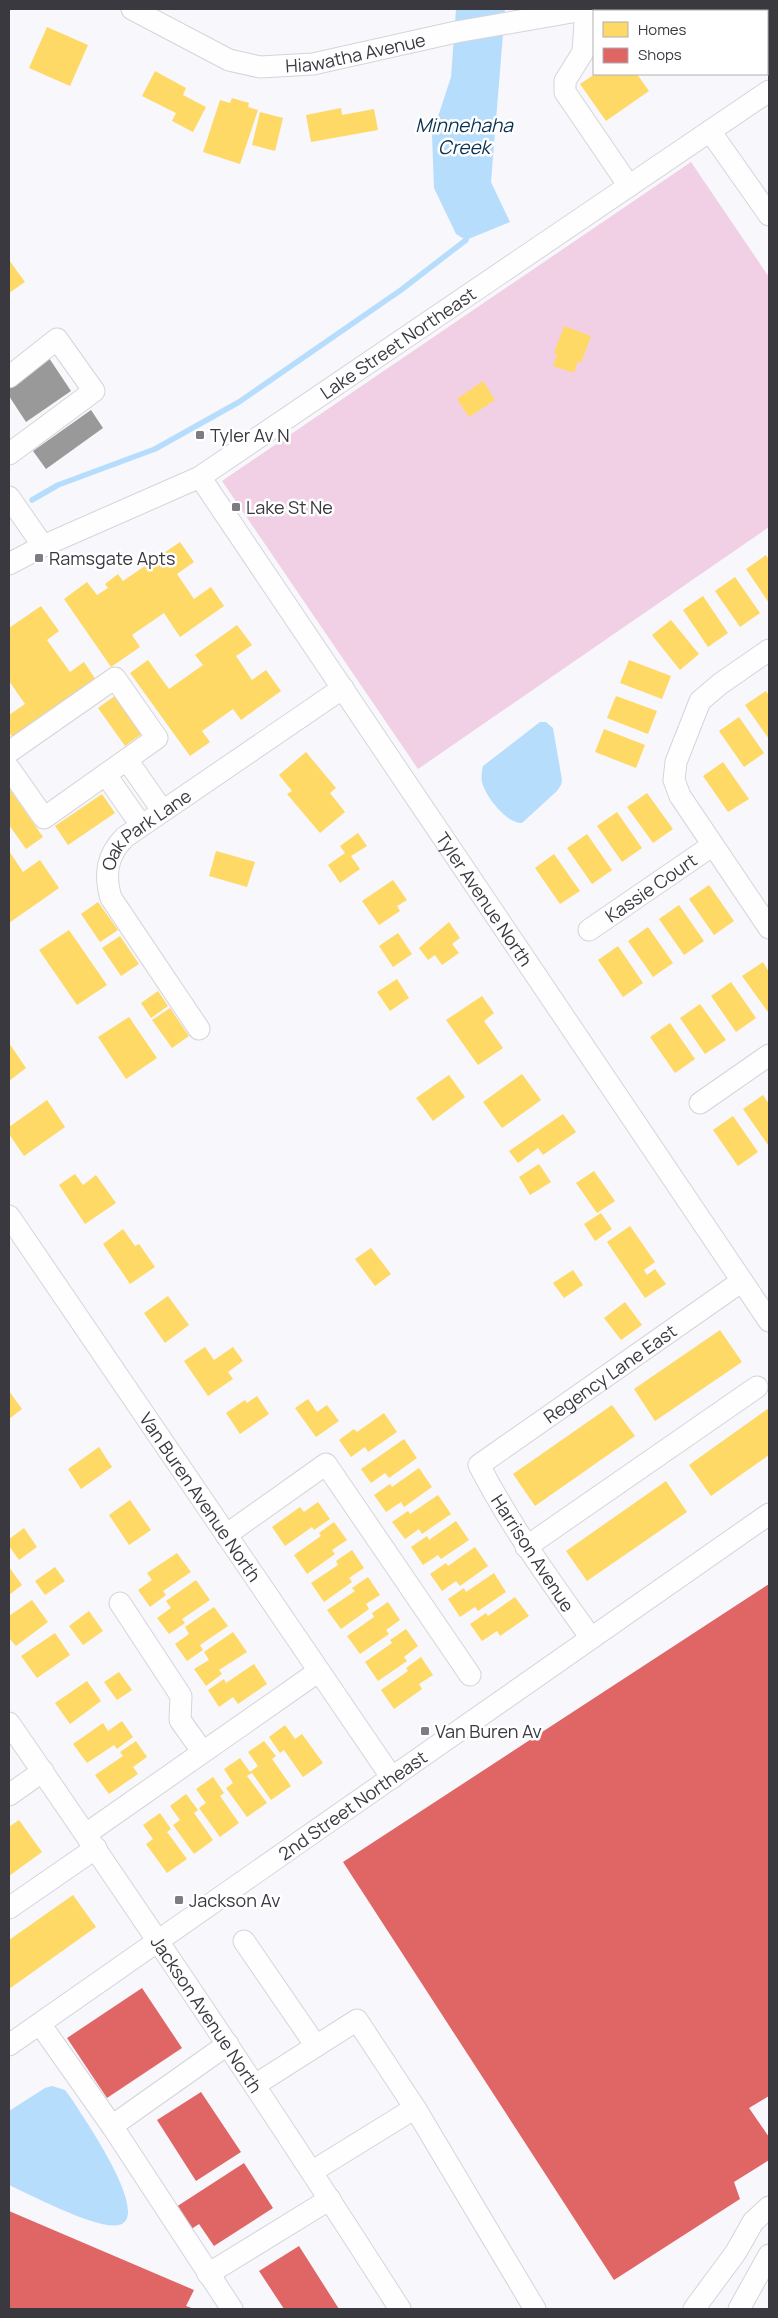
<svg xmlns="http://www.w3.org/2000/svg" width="778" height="2318" font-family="Manrope,sans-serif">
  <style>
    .green { fill: #f1d0e5 }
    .water { fill: #b7ddfd }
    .homes { fill: #ffd966 }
    .shops { fill: #e06666 }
    .industry { fill: #999 }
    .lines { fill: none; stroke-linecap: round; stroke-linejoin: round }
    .stream { stroke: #b7ddfd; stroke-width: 5.5 }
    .minor-casing { stroke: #d5d4da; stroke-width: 23 }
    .minor { stroke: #fefeff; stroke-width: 21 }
    .poi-dot { fill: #7c7c82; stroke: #fff; stroke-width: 2 }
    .labels { text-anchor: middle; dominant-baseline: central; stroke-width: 5; stroke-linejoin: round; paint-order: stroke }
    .street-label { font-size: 18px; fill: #3a3940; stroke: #fff }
    .poi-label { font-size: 18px; fill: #3a3940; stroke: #fff; text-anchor: start }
    .water-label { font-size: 19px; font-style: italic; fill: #093350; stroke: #fff }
  </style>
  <rect width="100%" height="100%" fill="#f7f7fc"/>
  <path class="green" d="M691,162L769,277V527L418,769L222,481Z"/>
  <path class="water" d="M456,9H505L491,182L510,222L466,240L456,234L434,188L432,135L451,77Z
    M540,722H546L553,728L562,780L561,785L557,791L522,823C507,824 485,796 482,782C481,776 482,771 483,766Z
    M52,2086L65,2090L71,2098C81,2114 153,2216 119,2225C97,2230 31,2195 9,2185V2111L45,2088Z"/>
  <path class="homes" d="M721,9H769V25L767,26V11H722Z
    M47,27L88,45L70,86L29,68Z
    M155,71L186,88L183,95L206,107L193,132L172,121L176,113L142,96Z
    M595,74H637L649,91L606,121L580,84Z
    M232,98L249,103L248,107L258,110L240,164L203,152L220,100L230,103Z
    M341,108L342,115L374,109L378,130L311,142L306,115Z
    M260,112L283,118L275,151L252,145Z
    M9,260L25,282L9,293Z
    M564,326L591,336L581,363L578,361L574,373L553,366L557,354L554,353Z
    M483,381L495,400L469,417L457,399Z
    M180,542L194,562L177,574L194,599L211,587L224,606L180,637L164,613L132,635L140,647L111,667L64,599L87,582L97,595L108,588L105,584L118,574L123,581Z
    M766,555L769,560V603L746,569Z
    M735,577L760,613L740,627L715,591Z
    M703,596L728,633L708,647L683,610Z
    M41,606L59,631L47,640L70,672L84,662L96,680L13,738L9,732V715L25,704L9,681V628Z
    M671,620L699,654L680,670L652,635Z
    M237,625L252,645L236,656L252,680L266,670L281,691L241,720L233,709L202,731L210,742L190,756L130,673L148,660L169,689L203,665L195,655Z
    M629,660L671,676L662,699L620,683Z
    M766,691L769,696V739L745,705Z
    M116,695L143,733L125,746L98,708Z
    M616,696L657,711L648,734L607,718Z
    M739,717L764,753L744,767L719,731Z
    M604,729L645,745L636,768L595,752Z
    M306,752L336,788L330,793L345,812L320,833L287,794L292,791L279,775Z
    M723,762L749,799L728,812L703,776Z
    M9,788L43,837L26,849L9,825Z
    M647,793L673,829L653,843L627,807Z
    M102,794L115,813L68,845L55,826Z
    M617,812L642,848L622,862L597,826Z
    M358,833L367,846L351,856L360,869L340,883L328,865L345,853L340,846Z
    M587,834L612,870L592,884L567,848Z
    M9,851L23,872L40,860L59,888L9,923Z
    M216,851L255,862L247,887L209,876Z
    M554,854L580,891L560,904L535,868Z
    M393,880L407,900L397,906L400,911L379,925L362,901Z
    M709,885L734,921L714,935L689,899Z
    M98,902L118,930L100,942L81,914Z
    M679,905L704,941L684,955L659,919Z
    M449,922L460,938L452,944L459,953L442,965L435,955L428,960L419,948Z
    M648,927L673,963L653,977L628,941Z
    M69,930L107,985L77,1005L39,950Z
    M398,933L412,954L393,967L379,946Z
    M120,936L139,964L121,976L102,948Z
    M618,946L643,983L623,997L598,960Z
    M763,962L769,972L768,1012L742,976Z
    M397,979L409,998L390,1011L377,992Z
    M731,982L756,1018L736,1032L711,996Z
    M158,991L168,1006L151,1018L141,1003Z
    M482,996L494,1013L484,1021L503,1048L478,1065L446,1020Z
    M700,1004L726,1040L705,1054L680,1018Z
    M170,1008L189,1036L172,1048L152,1020Z
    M129,1017L157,1058L126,1079L98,1037Z
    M670,1023L695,1059L675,1073L650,1037Z
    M9,1043L26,1068L9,1081Z
    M522,1074L541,1100L502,1128L483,1102Z
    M449,1075L465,1097L433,1121L416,1098Z
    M763,1095L769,1104L768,1145L743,1109Z
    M47,1100L65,1127L24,1156L9,1134V1127Z
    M563,1114L576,1132L543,1155L538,1148L518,1163L509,1151Z
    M733,1116L758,1152L738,1166L713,1130Z
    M539,1164L551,1182L530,1195L519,1177Z
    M594,1171L615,1201L597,1213L576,1183Z
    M75,1174L83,1185L96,1175L116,1203L85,1224L59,1185Z
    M601,1213L612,1229L595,1241L584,1224Z
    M630,1226L655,1262L644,1270L647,1275L655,1269L666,1284L645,1298L607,1242Z
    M123,1229L135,1246L139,1244L155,1267L130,1284L103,1244Z
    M371,1248L391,1274L375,1286L355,1259Z
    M573,1270L583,1285L564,1298L553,1283Z
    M168,1296L189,1325L165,1343L144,1313Z
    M625,1302L642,1325L621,1340L604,1318Z
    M720,1330L742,1362L655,1421L634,1389Z
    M205,1347L214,1360L233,1347L243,1361L228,1372L233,1379L208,1396L184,1361Z
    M9,1391L22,1409L9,1419Z
    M257,1396L269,1414L240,1434L226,1413L245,1400L247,1403Z
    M308,1399L317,1412L327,1405L339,1421L316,1437L295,1408Z
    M612,1405L635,1436L535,1506L513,1474Z
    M769,1408V1455L711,1496L689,1465Z
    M384,1413L397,1432L368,1452L365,1447L351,1457L339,1440L354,1429L357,1432Z
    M404,1439L417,1458L389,1478L385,1473L371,1483L361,1469Z
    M99,1447L112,1467L81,1489L68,1469Z
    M419,1468L432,1487L404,1507L401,1502L386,1512L374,1495L390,1484L392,1487Z
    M666,1481L687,1512L587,1581L566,1551Z
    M438,1495L451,1514L422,1534L419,1529L405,1539L392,1522L408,1511L410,1514Z
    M130,1500L151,1530L129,1545L109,1515Z
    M318,1502L330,1519L314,1530L312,1527L285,1546L272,1527L300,1507L304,1512Z
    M456,1521L469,1540L441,1559L438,1555L423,1565L411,1547L427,1536L429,1540Z
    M334,1522L347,1540L332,1550L335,1554L307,1574L294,1555L321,1536L319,1533Z
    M24,1528L37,1547L19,1560L9,1546V1539Z
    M475,1547L488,1566L460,1586L456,1581L442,1591L430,1574L446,1563L448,1566Z
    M352,1550L364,1568L349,1578L352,1582L324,1602L311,1583L338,1565L336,1561Z
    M177,1553L191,1572L163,1591L166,1595L150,1607L138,1590L152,1580L147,1573Z
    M9,1567L22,1585L9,1595Z
    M55,1567L65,1581L45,1595L35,1581Z
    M494,1573L506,1592L478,1611L475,1607L460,1617L448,1599L464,1588L466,1592Z
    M368,1577L380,1595L366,1604L369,1609L341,1629L327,1610L355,1591L352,1588Z
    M196,1580L210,1600L182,1619L185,1623L169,1634L157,1618L171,1608L166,1601Z
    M515,1597L529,1616L500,1636L497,1631L482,1641L470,1624L486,1613L488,1616Z
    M32,1600L48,1622L16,1646L9,1638V1616Z
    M388,1602L400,1620L386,1630L389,1634L360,1654L347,1636L374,1617L372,1613Z
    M214,1607L228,1626L200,1645L203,1650L187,1661L175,1644L189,1634L185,1627Z
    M89,1611L103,1631L83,1645L69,1626Z
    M406,1629L418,1646L404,1657L407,1661L378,1681L365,1662L392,1643L390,1640Z
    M233,1632L247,1652L219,1670L222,1674L206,1686L194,1669L209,1660L204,1652Z
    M55,1633L70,1655L37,1678L21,1656Z
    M421,1657L433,1675L419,1684L422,1689L394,1709L381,1690L408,1671L406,1668Z
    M254,1664L267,1684L238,1704L233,1697L219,1707L208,1690L224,1679L226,1683Z
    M119,1672L132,1690L117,1700L104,1682Z
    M87,1681L101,1701L70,1724L55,1703Z
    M122,1721L133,1737L117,1749L114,1745L87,1763L73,1744L103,1723L108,1731Z
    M285,1725L295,1739L302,1734L323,1763L303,1777L284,1750L280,1753L269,1737Z
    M136,1741L147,1757L133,1767L138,1774L109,1794L95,1775L123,1756L120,1752Z
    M264,1741L276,1756L272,1759L291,1786L271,1800L252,1773L247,1776L267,1803L247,1817L226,1788L233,1783L224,1769L240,1758L250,1772L258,1766L248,1752Z
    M213,1777L224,1793L220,1796L239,1823L220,1837L199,1808L206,1803L196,1789Z
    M186,1794L198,1810L194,1813L213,1840L194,1854L173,1825L180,1820L170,1806Z
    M160,1813L171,1829L167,1832L187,1859L167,1873L146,1844L153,1839L143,1825Z
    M19,1820L42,1852L9,1876V1827Z
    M73,1895L96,1927L9,1989V1940Z"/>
  <path class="shops" d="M769,1584V2096L749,2108L769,2137V2160L734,2182L740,2199L614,2280L343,1862Z
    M142,1988L182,2048L107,2098L67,2038Z
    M201,2092L241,2152L196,2181L157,2120Z
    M244,2163L273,2208L214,2246L199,2224L190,2230L176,2207Z
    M9,2211L194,2290L186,2306L194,2309H9Z
    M299,2246L339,2309H284L259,2271Z"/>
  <path class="industry" d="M49,358L71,391L26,422L9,396V386Z
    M91,410L103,428L46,469L33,451Z"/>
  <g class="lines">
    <path class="stream" d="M32,500L58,485L155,449L239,402L401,290L466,240L467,233"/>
    <defs>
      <g id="minor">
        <path id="s1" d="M132,9L229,60L260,67L313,64L456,32L589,9"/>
        <path d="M586,9L583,52L565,81V92L629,186"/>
        <path d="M710,131L769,215"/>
        <path d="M9,377L57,339L94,391L9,454"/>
        <path id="s2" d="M200,477L769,1321"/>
        <path d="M9,497L43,546"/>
        <path id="s3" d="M9,564L43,546L200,477L769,91"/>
        <path d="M769,650L720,684L700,701L676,762L674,780L680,796L769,928"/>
        <path d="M9,752L115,678L157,738L44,818L9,768"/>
        <path d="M127,760L162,810"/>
        <path d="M106,775L141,825"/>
        <path id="s4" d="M589,930L713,845"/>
        <path id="s5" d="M199,1029L111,898C104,874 107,855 125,837L343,688"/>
        <path d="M700,1103L769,1055"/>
        <path id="s6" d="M9,1216L392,1778"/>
        <path d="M226,1535L326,1464L470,1675"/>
        <path d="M526,1547L757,1387"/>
        <path d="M120,1603L181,1696L180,1720L202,1751"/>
        <path id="s7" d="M591,1638C551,1582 511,1527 479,1465L742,1281"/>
        <path id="s8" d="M9,1723C142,1916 274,2111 400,2309"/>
        <path d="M9,1795L43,1771"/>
        <path d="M86,1834L319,1671"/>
        <path d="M9,1908L96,1848"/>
        <path d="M244,1941L316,2046"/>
        <path d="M40,2024L112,2126L232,2309"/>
        <path id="s9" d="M9,2045L769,1514"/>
        <path d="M255,2085L357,2020L415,2108"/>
        <path d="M112,2126L228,2044"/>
        <path d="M313,2171L415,2108L535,2309"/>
        <path d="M208,2274L330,2199"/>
        <path d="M694,2309L736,2252L753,2222L769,2207"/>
        <path d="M739,2309L769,2255"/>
      </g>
    </defs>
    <use href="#minor" class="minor-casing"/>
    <use href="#minor" class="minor"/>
  </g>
  <g class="poi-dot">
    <rect x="195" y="430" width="10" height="10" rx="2.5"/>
    <rect x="231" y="502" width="10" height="10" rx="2.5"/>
    <rect x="34" y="553" width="10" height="10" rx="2.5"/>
    <rect x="420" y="1726" width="10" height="10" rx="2.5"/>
    <rect x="174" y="1895" width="10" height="10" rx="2.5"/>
  </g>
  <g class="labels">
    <g class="street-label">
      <text stroke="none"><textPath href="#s1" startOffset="238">Hiawatha Avenue</textPath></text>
      <text stroke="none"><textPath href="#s3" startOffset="449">Lake Street Northeast</textPath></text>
      <text stroke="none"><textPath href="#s5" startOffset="244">Oak Park Lane</textPath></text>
      <text stroke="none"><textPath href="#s4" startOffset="75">Kassie Court</textPath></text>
      <text stroke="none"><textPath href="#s2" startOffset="509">Tyler Avenue North</textPath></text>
      <text stroke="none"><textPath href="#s7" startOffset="366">Regency Lane East</textPath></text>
      <text stroke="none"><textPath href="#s6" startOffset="340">Van Buren Avenue North</textPath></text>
      <text transform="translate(533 1553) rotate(57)">Harrison Avenue</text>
      <text stroke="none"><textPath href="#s9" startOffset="419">2nd Street Northeast</textPath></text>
      <text stroke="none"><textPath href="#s8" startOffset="352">Jackson Avenue North</textPath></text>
    </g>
    <g class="poi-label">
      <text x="210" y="435">Tyler Av N</text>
      <text x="246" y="507">Lake St Ne</text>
      <text x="49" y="558">Ramsgate Apts</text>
      <text x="435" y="1731">Van Buren Av</text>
      <text x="189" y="1900">Jackson Av</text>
    </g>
    <g class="water-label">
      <text x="464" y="125">Minnehaha<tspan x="464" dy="22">Creek</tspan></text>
    </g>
  </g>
  <rect width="778" height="2318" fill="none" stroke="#3a3940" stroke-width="20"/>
  <rect x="593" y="10" width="175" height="65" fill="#ffffff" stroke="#b0b0b3"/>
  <rect x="603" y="22" width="25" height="15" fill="#ffd966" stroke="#b0b0b3"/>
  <text x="638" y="35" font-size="15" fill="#3a3940">Homes</text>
  <rect x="603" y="48" width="25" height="15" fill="#e06666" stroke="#b0b0b3"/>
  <text x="638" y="60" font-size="15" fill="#3a3940">Shops</text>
</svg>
